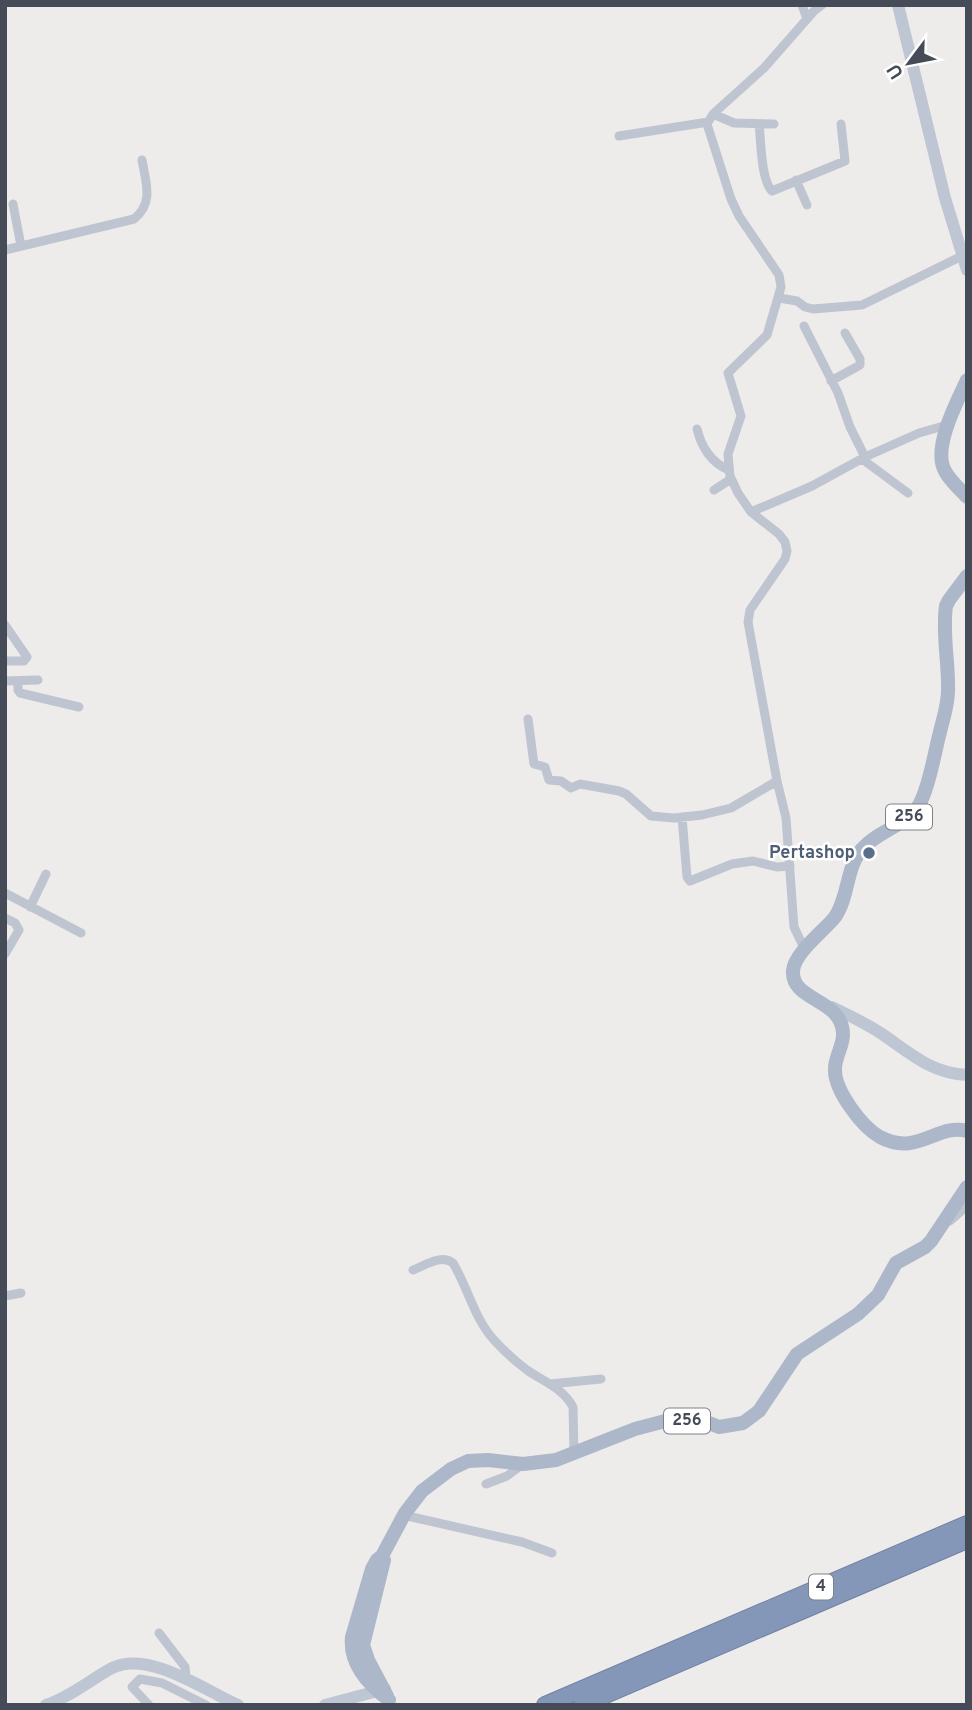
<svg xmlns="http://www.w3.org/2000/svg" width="972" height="1710" font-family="Overpass,sans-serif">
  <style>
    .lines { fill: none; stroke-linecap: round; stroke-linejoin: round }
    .highway-casing { stroke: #7082a4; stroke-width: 18 }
    .street { stroke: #bfc5d0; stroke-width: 9 }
    .secondary { stroke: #bec6d4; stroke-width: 12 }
    .primary { stroke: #acb7c9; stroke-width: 14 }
    .highway { stroke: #8597b8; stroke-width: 16 }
    .service-dot { fill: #5c6f8a; stroke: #fff; stroke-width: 2.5 }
    .labels { text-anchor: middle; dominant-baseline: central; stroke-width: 5; stroke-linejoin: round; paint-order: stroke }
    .shield { fill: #fff; stroke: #7d8289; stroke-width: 2 }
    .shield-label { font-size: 16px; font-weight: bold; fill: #454c57 }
    .service-label { font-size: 18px; font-weight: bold; fill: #4e5e75; stroke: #fff; text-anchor: end }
  </style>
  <rect width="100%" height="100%" fill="#eeebeb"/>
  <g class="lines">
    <defs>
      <path id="highway" d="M545,1705L967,1524
        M582,1705L967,1540"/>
    </defs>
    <use href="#highway" class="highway-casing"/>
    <path class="street" d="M802,5L807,19
      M713,114L734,123L774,124
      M759,124C761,141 761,180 772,191L845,161L841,124
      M619,136L708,122
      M796,180L807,205
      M13,204L21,246
      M5,250L134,219C154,203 146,183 142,160
      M779,298L797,301L805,307L813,309L862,305L962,256
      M804,326L838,393L850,427L865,457L919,433L947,425
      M831,381L860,365V359L845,333
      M697,429C701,446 711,463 729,470
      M862,459L908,493
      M714,490L731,479
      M751,512L812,486L865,457
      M5,625L27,657L24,661H5
      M5,681L38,680
      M18,681V690L20,693L79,707
      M528,719L534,764L545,767L549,780L561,781L571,788L580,784L619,791L626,794L651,816L674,818L702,815L731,808L777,781
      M682,817L687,877L690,881L732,864L753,861L777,867L790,866
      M5,893L81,933
      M30,907L46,874
      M5,918L15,923L19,930L5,954
      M805,950L794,927L786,818L777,781L748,622L750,610L785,559L787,551L785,542L779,534L751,512L738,493L730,476L728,454L741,416L728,373L767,335L781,287L779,275L739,216L731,199L707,124L713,114L764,68L814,11L822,5
      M950,1221L967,1206
      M413,1270C426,1265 441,1254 453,1263C468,1288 474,1318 494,1340C504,1351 515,1361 527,1370C544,1382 563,1388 573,1407L574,1454
      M5,1296L21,1293
      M550,1384L601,1379
      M486,1484L507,1476L523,1464
      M403,1515L522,1542L552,1553
      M159,1633L185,1667L186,1678
      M149,1705L132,1687L140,1679L162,1683L206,1705"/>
    <path class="secondary" d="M898,5L945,198L967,270
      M832,1007C850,1016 868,1024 885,1036C912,1055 932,1073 967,1075
      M46,1705C70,1697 90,1680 112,1668C149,1650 204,1690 238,1705
      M325,1705L385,1689"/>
    <path class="primary" d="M967,380C957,402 932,448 945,471C950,481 960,489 967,497
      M967,576L949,600L946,606C942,635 949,663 948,691C948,705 943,719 940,732C934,755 931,778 922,799C912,825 879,829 862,849C846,867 849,897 835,917C824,931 794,953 793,971C791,1001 841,998 843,1033C844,1045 835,1056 835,1069C834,1090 862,1127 880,1137C918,1157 937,1123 967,1131
      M384,1560L363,1645L368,1660L387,1696
      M389,1700C369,1685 349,1664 352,1637L372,1569L377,1560L382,1556L405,1513L422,1491L451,1469L468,1461L488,1460L523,1464L556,1460L635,1429L669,1420L704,1421L719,1427L743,1423L759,1411L797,1354L858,1314L878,1295L896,1263L925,1247L931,1241L967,1187"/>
    <use href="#highway" class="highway"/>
  </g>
  <circle class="service-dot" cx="869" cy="853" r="7"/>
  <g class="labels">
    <g class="shield">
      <rect x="886" y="804.5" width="46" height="25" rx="5"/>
      <rect x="664" y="1408.5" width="46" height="25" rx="5"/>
      <rect x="809" y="1574.5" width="24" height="25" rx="5"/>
    </g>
    <g class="shield-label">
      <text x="909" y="817">256</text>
      <text x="687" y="1421">256</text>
      <text x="821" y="1587">4</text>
    </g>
    <g class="service-label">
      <text x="855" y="853">Pertashop</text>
    </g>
  </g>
  <rect width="972" height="1710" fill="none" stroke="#454c57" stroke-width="14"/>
  <g transform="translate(909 63) rotate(238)" stroke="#ffffff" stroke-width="5" paint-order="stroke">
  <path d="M0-5L12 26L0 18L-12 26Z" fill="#454c57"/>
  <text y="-10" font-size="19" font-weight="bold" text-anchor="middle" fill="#454c57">U</text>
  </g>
</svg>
